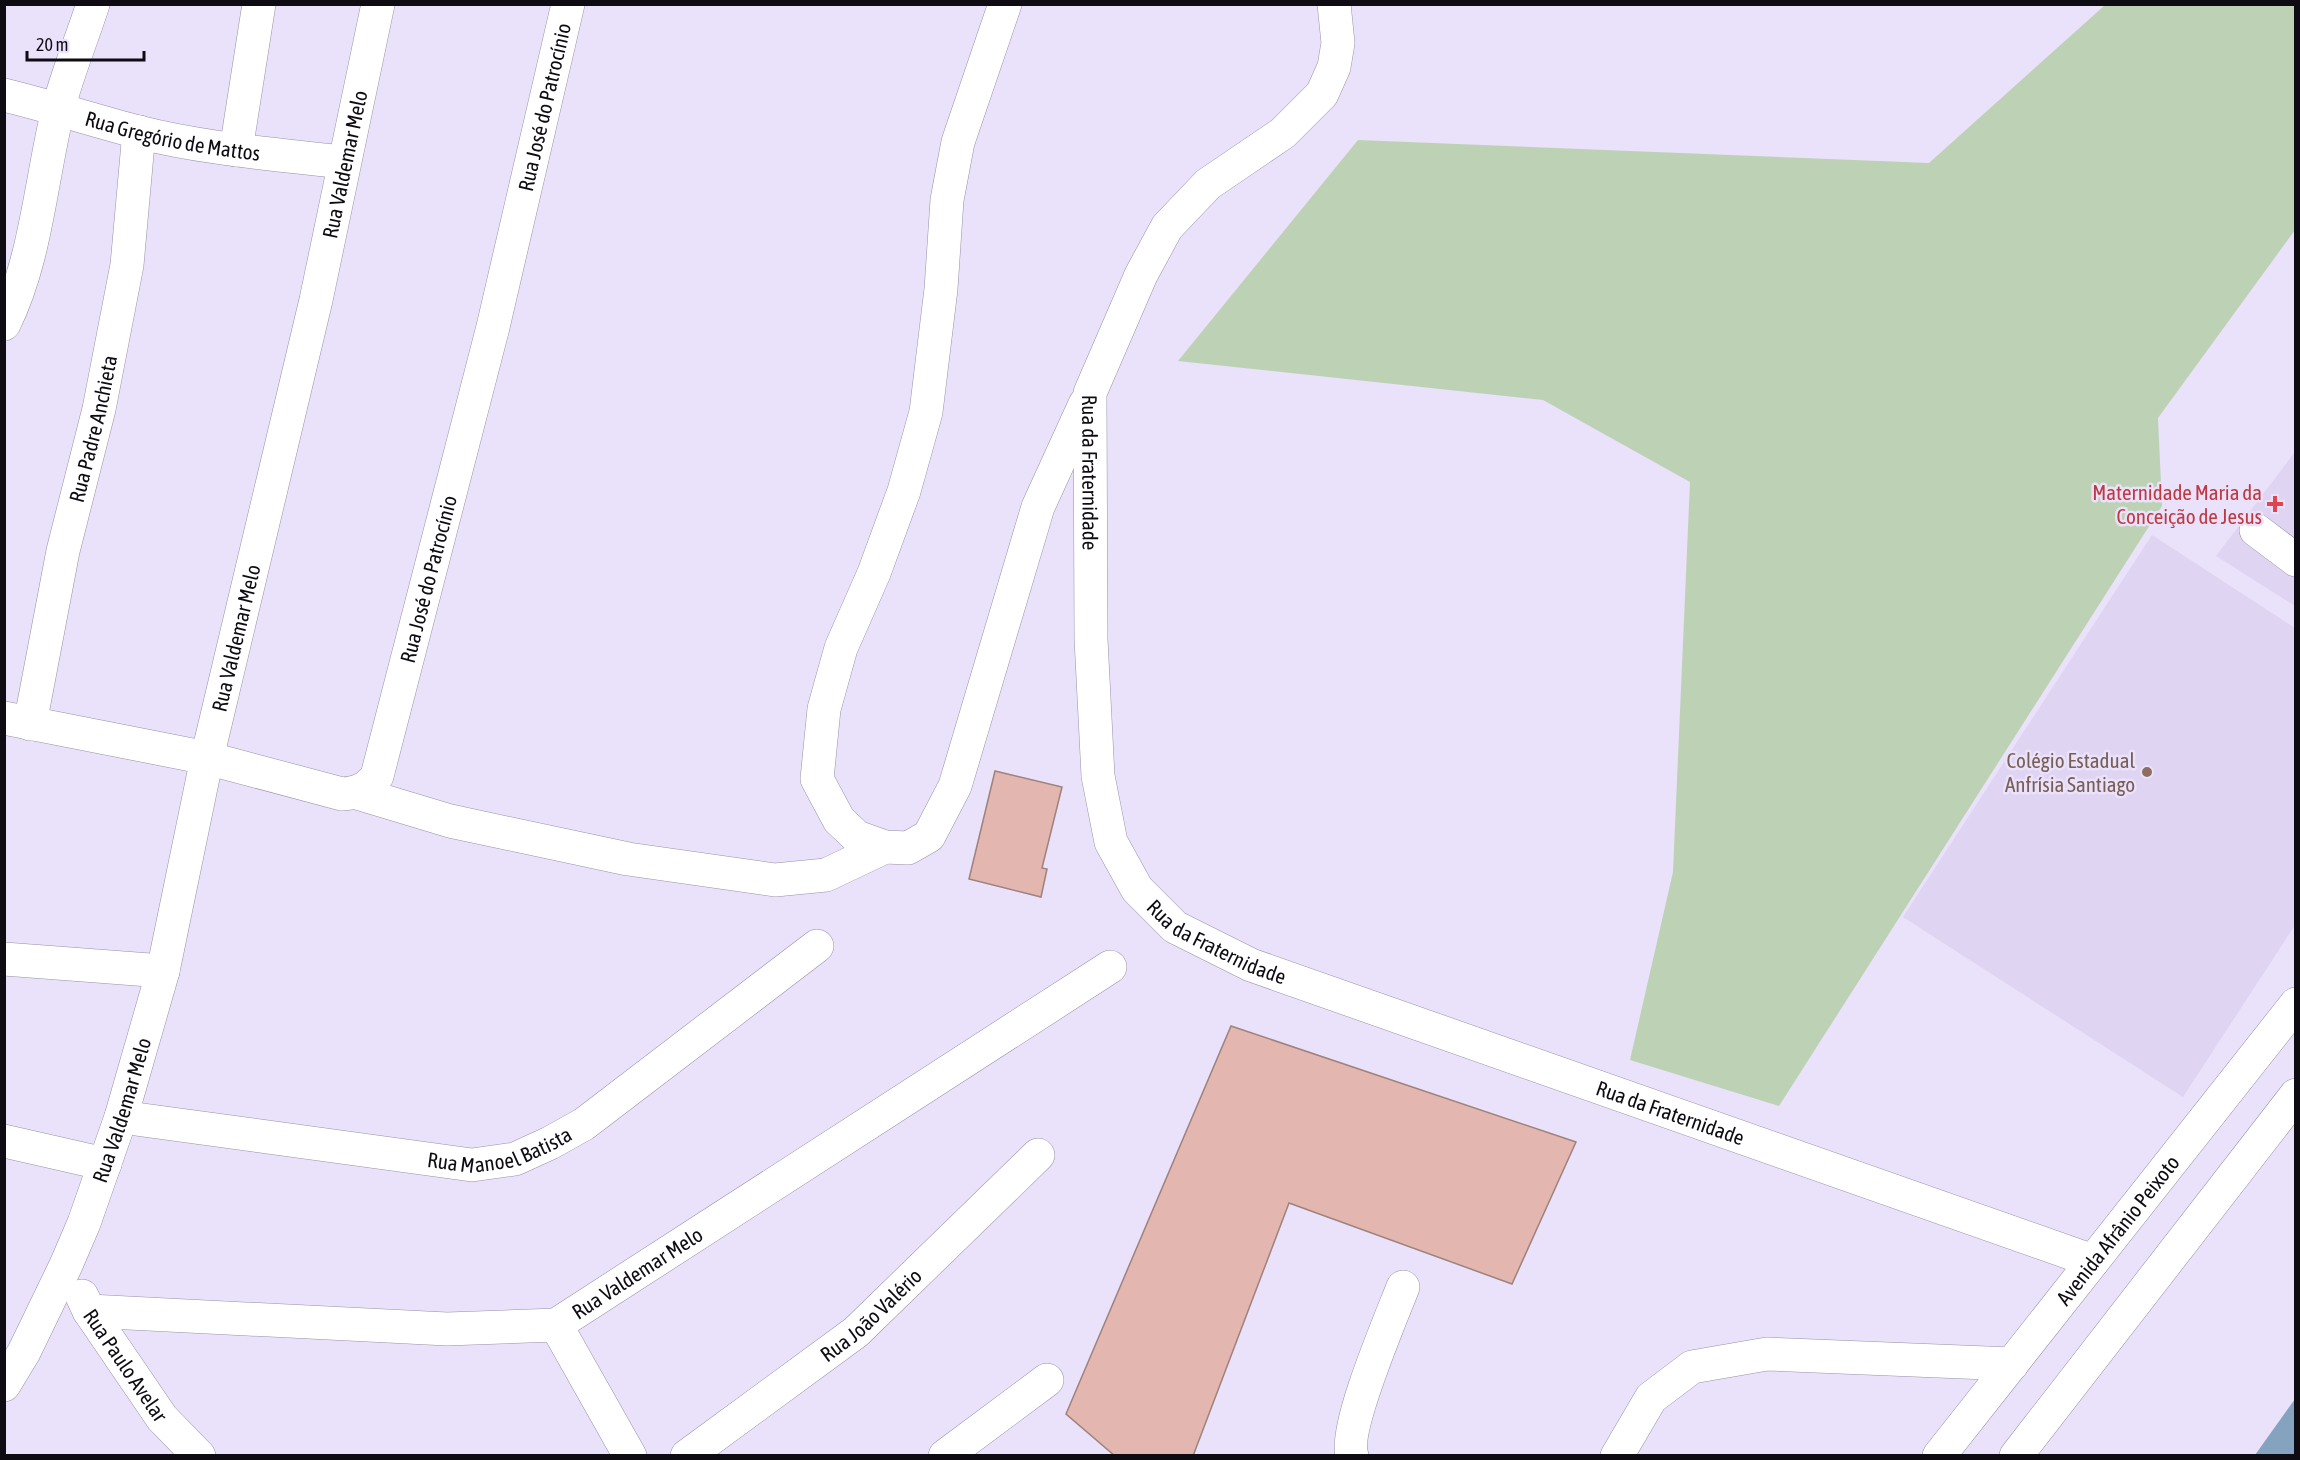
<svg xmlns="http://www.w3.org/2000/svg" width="2300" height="1460" font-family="'Asap Condensed',sans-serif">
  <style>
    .built { fill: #dfd4f2 }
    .green { fill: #bdd2b4 }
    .water { fill: #85a3be }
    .building { fill: #e3b7af; stroke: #9d827d; stroke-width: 1.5 }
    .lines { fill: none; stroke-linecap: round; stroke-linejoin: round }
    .minor-casing { stroke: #9991a8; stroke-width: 34 }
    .major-casing { stroke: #9991a8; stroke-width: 34 }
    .minor { stroke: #fff; stroke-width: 33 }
    .major { stroke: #fff; stroke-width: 33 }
    .health-dot { fill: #e0444e; stroke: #eae1fa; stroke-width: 2 }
    .education-dot { fill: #8d6e63; stroke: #eae1fa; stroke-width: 2 }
    .labels { text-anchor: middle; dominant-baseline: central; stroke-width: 5; stroke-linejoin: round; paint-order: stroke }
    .street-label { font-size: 21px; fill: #0e0b13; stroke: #eae1fa }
    .health-label { font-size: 21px; fill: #be3a42; stroke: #eae1fa; text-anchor: end }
    .education-label { font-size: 21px; fill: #785e54; stroke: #eae1fa; text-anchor: end }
  </style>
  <rect width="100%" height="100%" fill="#eae1fa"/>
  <path class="built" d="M2295,452V606L2216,556Z
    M2152,535L2295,628V925L2183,1097L1903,917Z"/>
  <path class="green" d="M2105,5H2295V230L2158,418L2162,506L1779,1106L1630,1060L1673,872L1690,482L1543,400L1178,361L1358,140L1929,163Z"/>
  <path class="water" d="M2295,1399V1455H2255Z"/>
  <path class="building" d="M995,771L1062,787L1042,868L1047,869L1041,897L969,879Z
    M1231,1026L1576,1142L1512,1284L1289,1203L1193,1456H1115L1066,1414Z"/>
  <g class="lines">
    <defs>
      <g id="minor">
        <path d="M1005,4L958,142L947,200L941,289L926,412L904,491L874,573L841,648L824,709L817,779L839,820L857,837L885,847L908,848L929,836L955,786L1038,507L1085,404"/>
        <path id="s1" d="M1334,4L1338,43L1334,67L1322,94L1283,133L1208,184L1167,227L1141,275L1090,393L1091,639L1098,776L1111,842L1137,889L1175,927L1251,965L2093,1261"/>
        <path id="s2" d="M4,95C49,106 93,120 138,132C205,149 275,154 343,162"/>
        <path d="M236,150L259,4"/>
        <path d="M4,324C36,260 41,179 58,110C67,74 82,39 93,4"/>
        <path d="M2256,530L2296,560"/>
        <path id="s3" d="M4,718L207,758L342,794C358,793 367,789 377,776L493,327L568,4"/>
        <path id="s4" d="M30,724L63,551L99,409L127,265L139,132"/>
        <path d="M357,793L450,821L628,859L775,880L826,875L885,847"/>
        <path d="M4,959L163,971"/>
        <path id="s5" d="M121,1117L472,1165L515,1159L550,1143L584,1124L817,946"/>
        <path d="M4,1141L105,1164"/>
        <path id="s6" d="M82,1296L89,1311L162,1418L199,1456"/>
        <path id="s7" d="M89,1311L447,1329L556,1325L1110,967"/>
        <path d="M556,1325L630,1456"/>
        <path id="s8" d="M4,1385L24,1352L66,1265L84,1223L121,1117L163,971L207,758L316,300L378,4"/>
        <path id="s9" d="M687,1456L856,1332L1038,1155"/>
        <path d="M945,1456L1047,1380"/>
        <path d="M1352,1456C1343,1429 1391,1318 1403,1287"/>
        <path d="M1617,1456L1651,1398L1692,1367L1767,1354L2012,1364"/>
      </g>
      <g id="major">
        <path id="s10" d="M1939,1456L2296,1004"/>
        <path d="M2016,1456L2296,1095"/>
      </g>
    </defs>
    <use href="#minor" class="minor-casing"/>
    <use href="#major" class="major-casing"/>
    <use href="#minor" class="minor"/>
    <use href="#major" class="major"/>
  </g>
  <path class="health-dot" d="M2272 495h6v6h6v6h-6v6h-6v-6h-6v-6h6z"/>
  <circle class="education-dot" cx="2147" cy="772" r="6"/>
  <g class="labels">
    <g class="street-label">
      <text stroke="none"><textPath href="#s3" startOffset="1077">Rua José do Patrocínio</textPath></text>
      <text stroke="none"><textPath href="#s2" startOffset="174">Rua Gregório de Mattos</textPath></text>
      <text stroke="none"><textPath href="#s8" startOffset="1272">Rua Valdemar Melo</textPath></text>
      <text stroke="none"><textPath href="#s4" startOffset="302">Rua Padre Anchieta</textPath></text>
      <text stroke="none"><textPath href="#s1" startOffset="561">Rua da Fraternidade</textPath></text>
      <text stroke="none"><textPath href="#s3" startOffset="591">Rua José do Patrocínio</textPath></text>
      <text stroke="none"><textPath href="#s8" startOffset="786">Rua Valdemar Melo</textPath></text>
      <text stroke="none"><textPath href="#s1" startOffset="1083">Rua da Fraternidade</textPath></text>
      <text stroke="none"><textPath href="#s8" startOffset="300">Rua Valdemar Melo</textPath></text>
      <text stroke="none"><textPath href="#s1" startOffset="1569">Rua da Fraternidade</textPath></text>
      <text stroke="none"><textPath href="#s5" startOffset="384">Rua Manoel Batista</textPath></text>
      <text stroke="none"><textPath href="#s10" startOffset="288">Avenida Afrânio Peixoto</textPath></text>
      <text stroke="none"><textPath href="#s7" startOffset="564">Rua Valdemar Melo</textPath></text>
      <text stroke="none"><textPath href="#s9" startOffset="232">Rua João Valério</textPath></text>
      <text stroke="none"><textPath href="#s6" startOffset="82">Rua Paulo Avelar</textPath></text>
    </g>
    <g class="health-label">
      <text x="2262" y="492">Maternidade Maria da<tspan x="2262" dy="24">Conceição de Jesus</tspan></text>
    </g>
    <g class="education-label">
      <text x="2135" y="760">Colégio Estadual<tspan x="2135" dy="24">Anfrísia Santiago</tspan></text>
    </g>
  </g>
  <rect width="2300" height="1460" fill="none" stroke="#0e0b13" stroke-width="12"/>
  <path d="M27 51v9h117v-9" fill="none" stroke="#0e0b13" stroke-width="3"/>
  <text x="36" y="51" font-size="18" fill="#0e0b13" stroke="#eae1fa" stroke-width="4.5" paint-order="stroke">20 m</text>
</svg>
